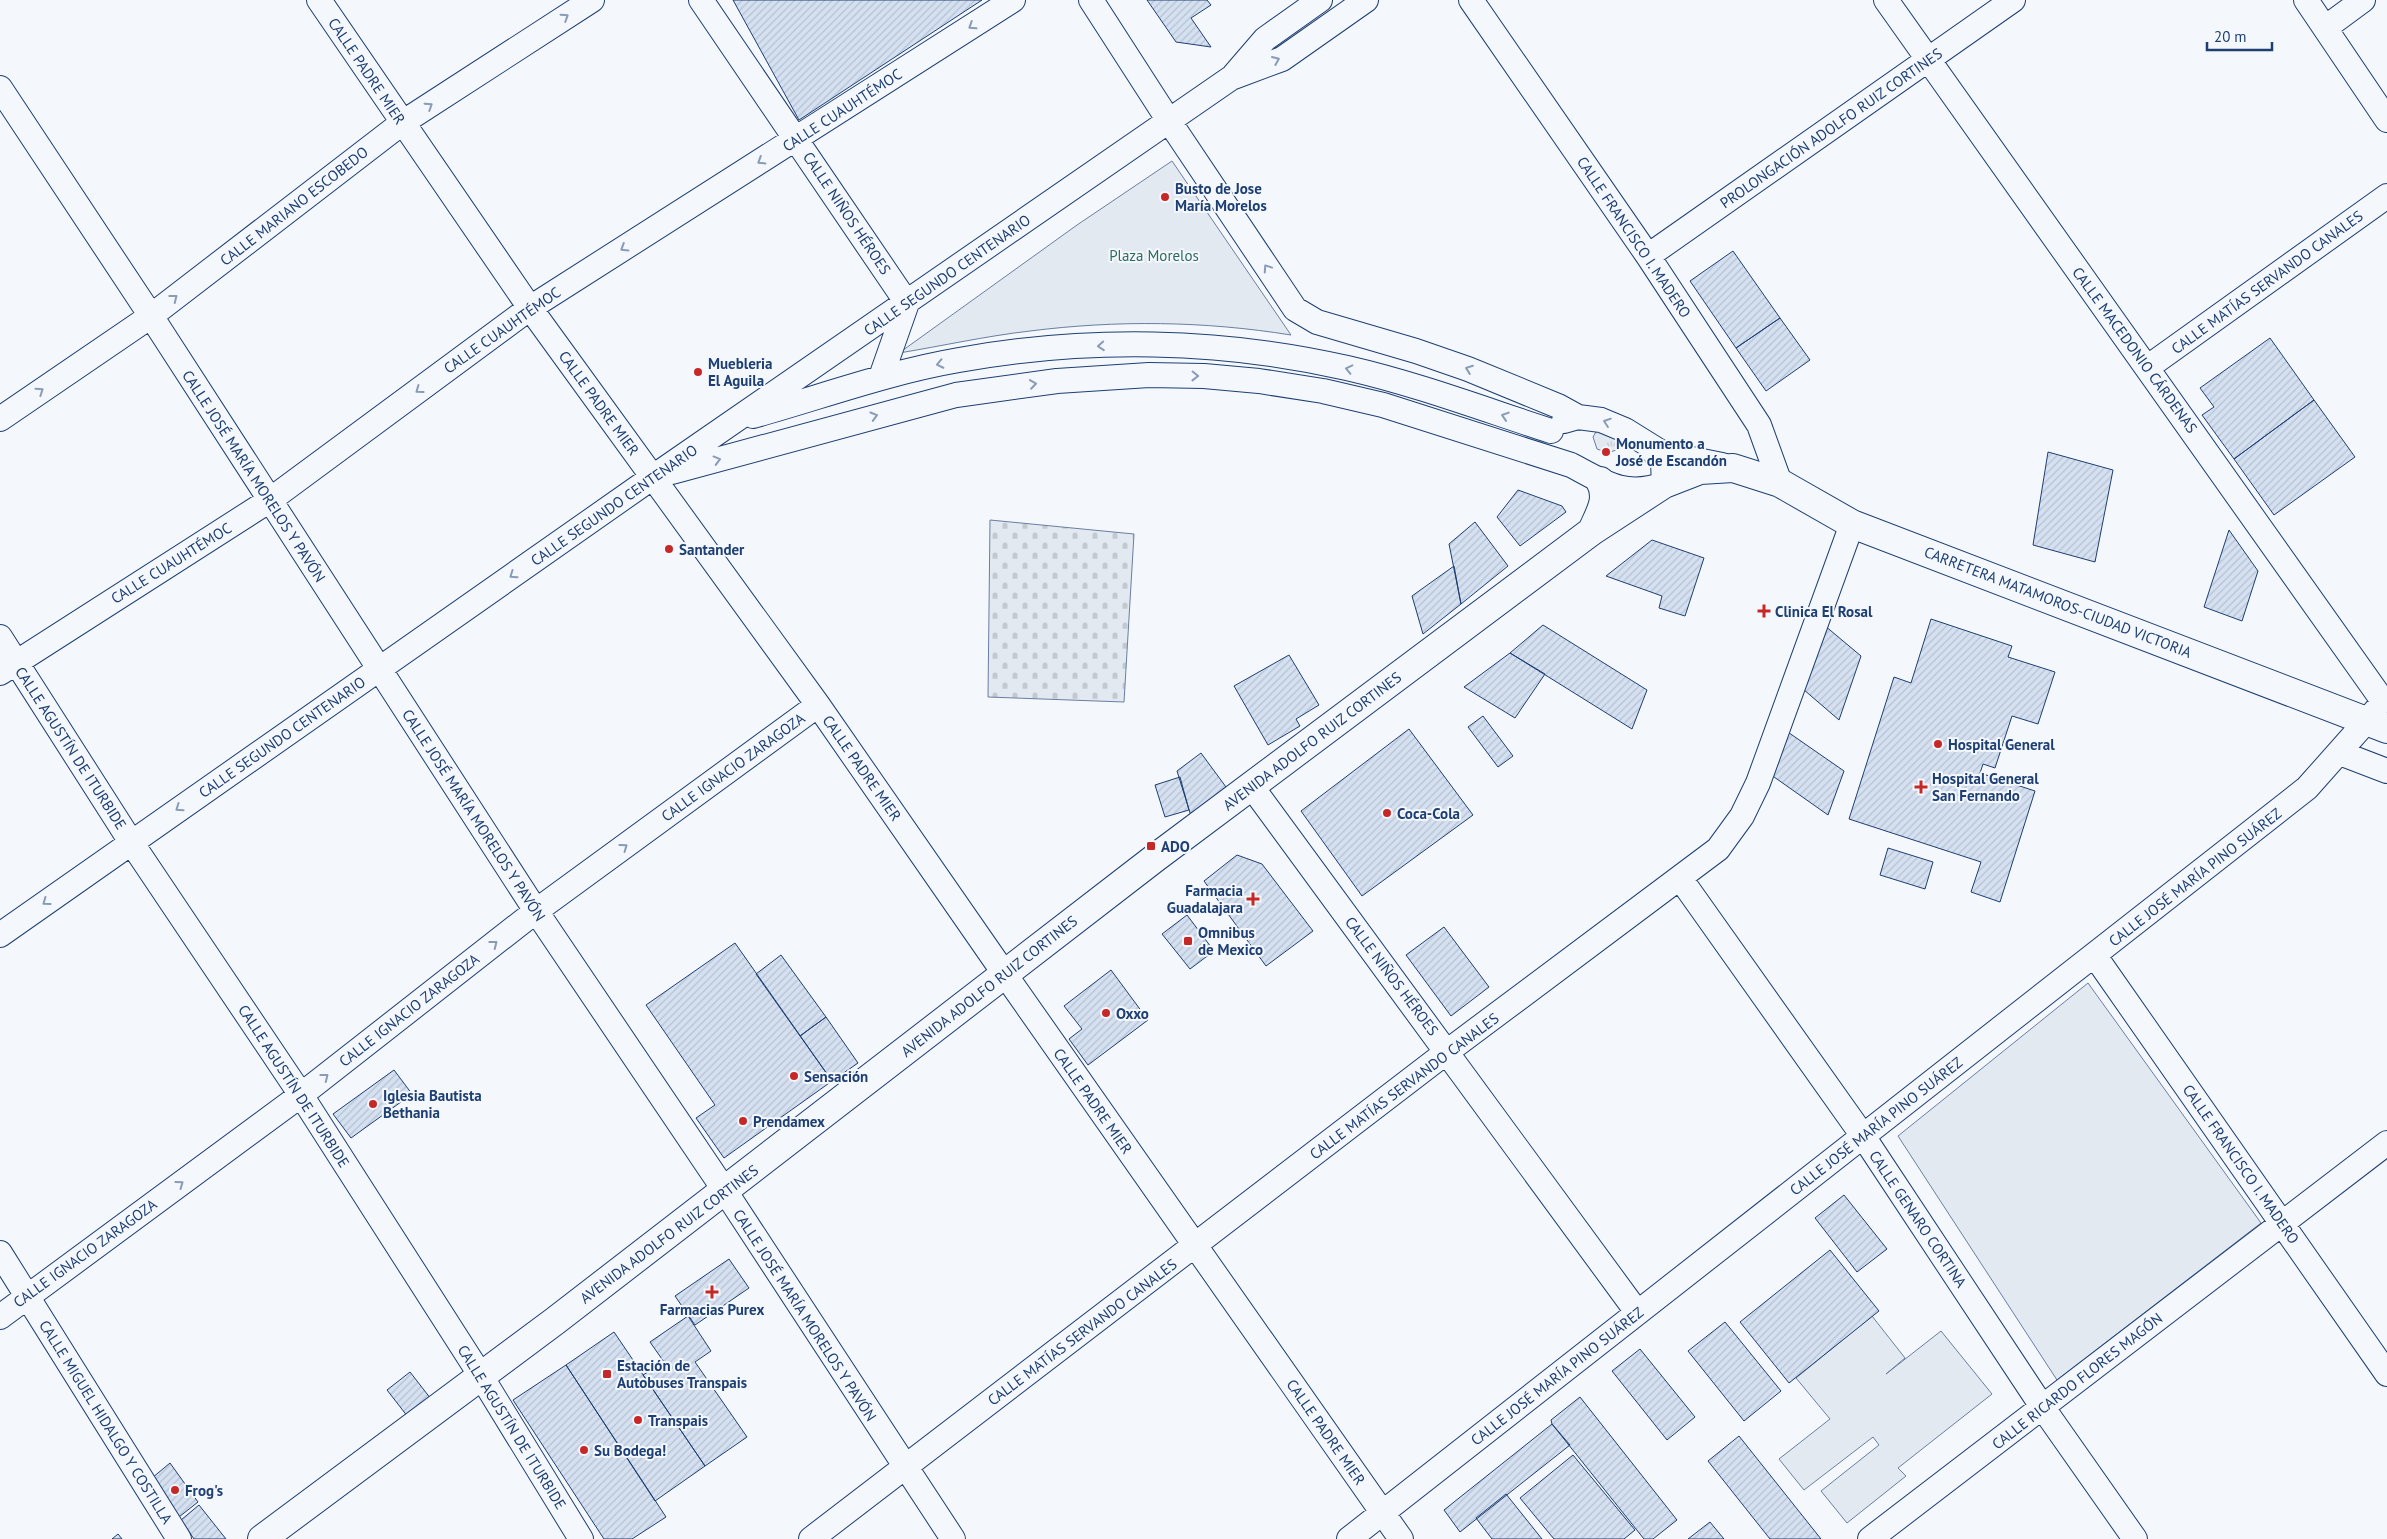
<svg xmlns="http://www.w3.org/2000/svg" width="2387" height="1539" font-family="'PT Sans',sans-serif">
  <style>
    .grass { fill: url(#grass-tufts); stroke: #687fa3 }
    .cemetery { fill: url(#cemetery-stones); stroke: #687fa3 }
    .park { fill: #e3e9f0; stroke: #687fa3 }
    .building { fill: url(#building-hatch); stroke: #1d3f73 }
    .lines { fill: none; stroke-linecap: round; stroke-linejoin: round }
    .minor-casing { stroke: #1d3f73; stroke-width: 26 }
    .major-casing { stroke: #1d3f73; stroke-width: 30 }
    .minor { stroke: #f4f7fb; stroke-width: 24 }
    .major { stroke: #f4f7fb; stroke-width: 28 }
    .oneway { stroke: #889bb7 }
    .poi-dot { fill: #c62828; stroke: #f4f7fb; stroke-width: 2 }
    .labels { text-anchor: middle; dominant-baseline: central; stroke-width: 4; stroke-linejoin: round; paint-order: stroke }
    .street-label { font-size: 15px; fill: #1d3f73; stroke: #f4f7fb }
    .poi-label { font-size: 15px; font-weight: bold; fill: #1d3f73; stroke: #f4f7fb; text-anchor: start }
    .park-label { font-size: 15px; fill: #2c6c60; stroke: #f4f7fb }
  </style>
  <defs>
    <pattern id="grass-tufts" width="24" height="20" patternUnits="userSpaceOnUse" patternTransform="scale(1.25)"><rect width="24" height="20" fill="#e3e9f0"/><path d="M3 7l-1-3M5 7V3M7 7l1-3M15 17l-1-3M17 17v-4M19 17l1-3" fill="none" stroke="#c2c9d1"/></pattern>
    <pattern id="cemetery-stones" width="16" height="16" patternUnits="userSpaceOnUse" patternTransform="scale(1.25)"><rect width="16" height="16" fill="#e3e9f0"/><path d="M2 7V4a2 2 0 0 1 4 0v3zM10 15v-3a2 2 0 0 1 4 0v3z" fill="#c2c9d1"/></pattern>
    <pattern id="building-hatch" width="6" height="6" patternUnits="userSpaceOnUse" patternTransform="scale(1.25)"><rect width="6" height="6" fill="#d5e0f0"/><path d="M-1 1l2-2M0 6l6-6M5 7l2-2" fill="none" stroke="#b6c1d1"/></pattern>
  </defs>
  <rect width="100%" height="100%" fill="#f4f7fb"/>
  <path class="grass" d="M1597,430L1620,437V442L1616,450L1608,453L1597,449L1593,437Z"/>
  <path class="cemetery" d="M990,520L1134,534L1124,702L988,697Z"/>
  <path class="park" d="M1172,161L1291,335C1204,321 1117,320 1030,331C986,336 942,346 899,353L1077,225Z
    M2088,983L2261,1223L2057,1380L1898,1136Z
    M1872,1316L1905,1358L1886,1374L1941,1331L1992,1394L1898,1468L1906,1476L1847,1523L1821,1491L1879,1445L1873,1437L1804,1490L1779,1459L1830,1419L1796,1378Z"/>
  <path class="building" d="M733,0H982L799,120Z
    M1147,0H1207L1211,5L1191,18L1211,47L1176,42Z
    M1733,251L1780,318L1736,348L1690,281Z
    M1780,318L1810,360L1766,391L1736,348Z
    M2270,338L2314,400L2234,459L2202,415L2214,407L2200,388Z
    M2314,400L2355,457L2274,515L2234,459Z
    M2048,452L2113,470L2095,562L2033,545Z
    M1518,490L1562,506L1566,512L1520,546L1497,517Z
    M1475,522L1508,566L1461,604L1449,544Z
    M2229,530L2258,571L2242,621L2204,607Z
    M1652,540L1704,558L1685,616L1659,608L1662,596L1606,576Z
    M1454,566L1461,604L1423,634L1412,596Z
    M1931,619L2012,646L2008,657L2055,672L2038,724L2012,716L1995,768L1983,764L1980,773L2035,791L2000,902L1971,892L1981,862L1849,819L1894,677L1911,683Z
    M1818,620L1861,656L1839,720L1796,683Z
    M1543,625L1647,690L1632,729L1510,653Z
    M1510,653L1545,674L1515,718L1464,687Z
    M1289,655L1319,705L1296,719L1300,726L1268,745L1234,686Z
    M1483,716L1513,756L1498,767L1468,727Z
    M1782,728L1844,771L1828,815L1767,772Z
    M1409,729L1473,815L1362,896L1301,811Z
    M1201,753L1226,787L1191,816L1177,771Z
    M1180,777L1189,810L1165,817L1155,785Z
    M1888,848L1933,862L1925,889L1880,875Z
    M1237,855L1262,864L1313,931L1266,966L1204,881Z
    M1187,915L1214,951L1190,969L1162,934Z
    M1444,927L1489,987L1451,1016L1406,955Z
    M735,943L832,1081L724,1158L696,1118L715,1105L646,1005Z
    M781,955L826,1017L800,1036L756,974Z
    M1111,970L1148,1020L1088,1065L1069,1039L1082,1029L1064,1006Z
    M826,1017L858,1063L832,1081L800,1036Z
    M394,1070L412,1094L351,1138L333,1114Z
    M1844,1195L1887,1249L1857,1272L1815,1218Z
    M1830,1250L1879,1311L1789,1383L1740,1322Z
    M729,1259L749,1288L695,1325L675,1296Z
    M688,1316L711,1351L695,1362L747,1437L705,1466L643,1375L664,1362L650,1342Z
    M1725,1322L1781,1391L1744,1421L1688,1351Z
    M614,1332L705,1466L655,1501L566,1365Z
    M1640,1349L1695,1417L1667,1440L1612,1371Z
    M566,1365L666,1517L632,1539H604L513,1400Z
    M410,1372L431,1399L408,1417L387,1390Z
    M1580,1397L1677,1520L1653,1539H1644L1552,1424L1551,1420Z
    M1552,1424L1570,1445L1460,1532L1444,1510Z
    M1739,1436L1821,1539H1770L1708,1461Z
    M1573,1455L1635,1530L1624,1539H1554L1520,1498Z
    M170,1463L198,1502L179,1517L152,1478Z
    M1506,1494L1542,1539H1492L1476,1518Z
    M199,1505L226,1539H194L181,1520Z
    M1710,1522L1724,1539H1688Z
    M118,1534L122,1539H112Z"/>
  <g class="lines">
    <defs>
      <path id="minor" d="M319,0L530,308L818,705L1004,973L1401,1539
        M701,0L907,303L881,377
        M1091,0L1169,121L1295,309L1317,322L1416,351L1468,369L1558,406L1578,417
        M1471,0L1648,256L1759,425L1780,483
        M1886,0L2383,701
        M2306,0L2387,120
        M2325,28L2363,0
        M1234,75L1265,39L1320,0
        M0,88L151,316L536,911L725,1191L953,1539
        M1648,256L2013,0
        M2148,367L2387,196
        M753,416C821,397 889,372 959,360C1087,337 1220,339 1347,368C1417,384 1483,409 1551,431
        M0,419L151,316L402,123L592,0
        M1564,421L1578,417L1601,420L1625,430L1662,453L1722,465
        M672,472L956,395L1057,381L1149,375L1204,376L1259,381L1323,391L1383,405L1571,465C1605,483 1625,498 1664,484L1663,463L1649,446
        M0,637L131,842L301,1095L481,1376L581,1539
        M0,673L270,500L530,308L1013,0
        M2340,753L2387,771
        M1252,787L1637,1312
        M1680,878L1863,1136L2043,1408L2135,1539
        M0,935L653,477L1231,78L1282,59L1366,0
        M2095,956L2387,1374
        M0,1253L179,1539
        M0,1317L301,1095L536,911L818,705
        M811,1539L1448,1051L1718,849L1742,816L1758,783L1852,524
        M1349,1539L2307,788L2387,698
        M1870,1539L2387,1143"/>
      <path id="major" d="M1592,531C1599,514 1610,499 1600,481
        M262,1539L555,1321L1155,858L1592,531L1664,484L1700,470L1733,468L1780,483L1852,524L2387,729"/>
    </defs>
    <use href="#minor" class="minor-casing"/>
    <use href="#major" class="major-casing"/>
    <use href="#minor" class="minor"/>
    <use href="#major" class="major"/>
  </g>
  <defs><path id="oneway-chevron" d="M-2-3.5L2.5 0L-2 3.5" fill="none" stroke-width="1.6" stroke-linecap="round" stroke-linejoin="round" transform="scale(1.25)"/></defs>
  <g class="oneway">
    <use href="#oneway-chevron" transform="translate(565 17) rotate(-33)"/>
    <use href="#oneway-chevron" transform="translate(972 26) rotate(147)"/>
    <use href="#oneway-chevron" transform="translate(1276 60) rotate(-23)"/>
    <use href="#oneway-chevron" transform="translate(429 106) rotate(-33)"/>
    <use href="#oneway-chevron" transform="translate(761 161) rotate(148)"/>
    <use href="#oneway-chevron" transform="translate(624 248) rotate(148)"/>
    <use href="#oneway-chevron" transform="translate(1267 268) rotate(-124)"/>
    <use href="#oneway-chevron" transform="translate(174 298) rotate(-38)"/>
    <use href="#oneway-chevron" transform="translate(1101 346) rotate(176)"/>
    <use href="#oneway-chevron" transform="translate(940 364) rotate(168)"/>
    <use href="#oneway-chevron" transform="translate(1349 369) rotate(-167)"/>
    <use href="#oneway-chevron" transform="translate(1469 369) rotate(-159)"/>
    <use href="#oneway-chevron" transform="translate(1195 376) rotate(1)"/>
    <use href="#oneway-chevron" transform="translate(1033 384) rotate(-8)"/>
    <use href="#oneway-chevron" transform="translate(419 390) rotate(144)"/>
    <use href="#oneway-chevron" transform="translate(40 391) rotate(-34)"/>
    <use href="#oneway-chevron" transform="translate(874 416) rotate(-16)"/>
    <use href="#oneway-chevron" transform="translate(1505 416) rotate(-162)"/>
    <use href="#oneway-chevron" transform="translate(1607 422) rotate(-161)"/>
    <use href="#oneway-chevron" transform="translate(717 460) rotate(-15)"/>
    <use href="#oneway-chevron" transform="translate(513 575) rotate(145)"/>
    <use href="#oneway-chevron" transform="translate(179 808) rotate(145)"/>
    <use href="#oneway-chevron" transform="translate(624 847) rotate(-36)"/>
    <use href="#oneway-chevron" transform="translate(46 902) rotate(144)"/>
    <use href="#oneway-chevron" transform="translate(494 944) rotate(-38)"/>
    <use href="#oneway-chevron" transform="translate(325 1077) rotate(-38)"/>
    <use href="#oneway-chevron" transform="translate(180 1184) rotate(-36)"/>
  </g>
  <g class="poi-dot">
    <circle cx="1165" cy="197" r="5"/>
    <circle cx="698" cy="372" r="5"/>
    <circle cx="1606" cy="452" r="5"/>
    <circle cx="669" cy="549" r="5"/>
    <path d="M1761.5 603.5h5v5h5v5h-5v5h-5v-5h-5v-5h5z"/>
    <circle cx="1938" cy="744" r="5"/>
    <path d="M1918.5 779.5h5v5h5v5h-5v5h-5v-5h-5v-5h5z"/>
    <circle cx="1387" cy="813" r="5"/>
    <rect x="1146" y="841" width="10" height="10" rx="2.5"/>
    <path d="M1250.5 891.5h5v5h5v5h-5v5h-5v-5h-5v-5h5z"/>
    <rect x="1183" y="936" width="10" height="10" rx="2.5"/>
    <circle cx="1106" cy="1013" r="5"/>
    <circle cx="794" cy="1076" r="5"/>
    <circle cx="373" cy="1104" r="5"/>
    <circle cx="743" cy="1121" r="5"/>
    <path d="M709.5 1284.5h5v5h5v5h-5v5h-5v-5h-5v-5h5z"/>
    <rect x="602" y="1369" width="10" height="10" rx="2.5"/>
    <circle cx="638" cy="1420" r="5"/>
    <circle cx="584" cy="1450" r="5"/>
    <circle cx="175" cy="1490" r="5"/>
  </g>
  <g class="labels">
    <g class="street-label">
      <text transform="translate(367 71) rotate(56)">CALLE PADRE MIER</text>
      <text transform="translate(842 110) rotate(-33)">CALLE CUAUHTÉMOC</text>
      <text transform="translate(1831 128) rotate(-35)">PROLONGACIÓN ADOLFO RUIZ CORTINES</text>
      <text transform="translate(294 206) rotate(-38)">CALLE MARIANO ESCOBEDO</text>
      <text transform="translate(847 213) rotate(56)">CALLE NIÑOS HÉROES</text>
      <text transform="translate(1634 237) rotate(56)">CALLE FRANCISCO I. MADERO</text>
      <text transform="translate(947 275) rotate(-35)">CALLE SEGUNDO CENTENARIO</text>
      <text transform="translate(2267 282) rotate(-36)">CALLE MATÍAS SERVANDO CANALES</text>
      <text transform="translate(502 330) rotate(-35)">CALLE CUAUHTÉMOC</text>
      <text transform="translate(2135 350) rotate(54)">CALLE MACEDONIO CÁRDENAS</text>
      <text transform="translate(599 403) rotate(54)">CALLE PADRE MIER</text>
      <text transform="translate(254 476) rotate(57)">CALLE JOSÉ MARÍA MORELOS Y PAVÓN</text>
      <text transform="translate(614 505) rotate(-35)">CALLE SEGUNDO CENTENARIO</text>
      <text transform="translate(171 563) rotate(-32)">CALLE CUAUHTÉMOC</text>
      <text transform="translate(2058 602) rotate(21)">CARRETERA MATAMOROS-CIUDAD VICTORIA</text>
      <text transform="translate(282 737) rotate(-35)">CALLE SEGUNDO CENTENARIO</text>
      <text transform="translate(1312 741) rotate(-37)">AVENIDA ADOLFO RUIZ CORTINES</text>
      <text transform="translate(71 748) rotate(57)">CALLE AGUSTÍN DE ITURBIDE</text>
      <text transform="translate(733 767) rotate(-36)">CALLE IGNACIO ZARAGOZA</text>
      <text transform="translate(862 768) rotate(55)">CALLE PADRE MIER</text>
      <text transform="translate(474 815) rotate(57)">CALLE JOSÉ MARÍA MORELOS Y PAVÓN</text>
      <text transform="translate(2195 877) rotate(-38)">CALLE JOSÉ MARÍA PINO SUÁREZ</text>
      <text transform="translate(1392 976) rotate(53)">CALLE NIÑOS HÉROES</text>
      <text transform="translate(989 986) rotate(-38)">AVENIDA ADOLFO RUIZ CORTINES</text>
      <text transform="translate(409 1010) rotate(-38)">CALLE IGNACIO ZARAGOZA</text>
      <text transform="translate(294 1086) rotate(57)">CALLE AGUSTÍN DE ITURBIDE</text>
      <text transform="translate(1404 1086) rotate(-37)">CALLE MATÍAS SERVANDO CANALES</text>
      <text transform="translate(1093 1101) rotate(55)">CALLE PADRE MIER</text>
      <text transform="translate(1876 1126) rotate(-38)">CALLE JOSÉ MARÍA PINO SUÁREZ</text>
      <text transform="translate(2241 1164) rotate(55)">CALLE FRANCISCO I. MADERO</text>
      <text transform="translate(1918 1219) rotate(56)">CALLE GENARO CORTINA</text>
      <text transform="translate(669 1234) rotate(-37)">AVENIDA ADOLFO RUIZ CORTINES</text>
      <text transform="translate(85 1253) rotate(-36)">CALLE IGNACIO ZARAGOZA</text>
      <text transform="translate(805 1315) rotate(57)">CALLE JOSÉ MARÍA MORELOS Y PAVÓN</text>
      <text transform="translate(1082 1332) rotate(-37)">CALLE MATÍAS SERVANDO CANALES</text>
      <text transform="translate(1557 1376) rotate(-38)">CALLE JOSÉ MARÍA PINO SUÁREZ</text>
      <text transform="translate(2077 1381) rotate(-38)">CALLE RICARDO FLORES MAGÓN</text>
      <text transform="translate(106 1422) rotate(58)">CALLE MIGUEL HIDALGO Y COSTILLA</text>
      <text transform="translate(512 1427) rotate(58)">CALLE AGUSTÍN DE ITURBIDE</text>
      <text transform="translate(1326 1432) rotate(55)">CALLE PADRE MIER</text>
    </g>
    <g class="poi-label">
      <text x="1175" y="188">Busto de Jose<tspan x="1175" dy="17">María Morelos</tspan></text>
      <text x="708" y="363">Muebleria<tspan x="708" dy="17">El Aguila</tspan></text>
      <text x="1616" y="443">Monumento a<tspan x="1616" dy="17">José de Escandón</tspan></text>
      <text x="679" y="549">Santander</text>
      <text x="1775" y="611">Clinica El Rosal</text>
      <text x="1948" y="744">Hospital General</text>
      <text x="1932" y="778">Hospital General<tspan x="1932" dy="17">San Fernando</tspan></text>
      <text x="1397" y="813">Coca-Cola</text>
      <text x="1161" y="846">ADO</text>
      <text x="1243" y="890" text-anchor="end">Farmacia<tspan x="1243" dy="17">Guadalajara</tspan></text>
      <text x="1198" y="932">Omnibus<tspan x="1198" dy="17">de Mexico</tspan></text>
      <text x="1116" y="1013">Oxxo</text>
      <text x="804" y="1076">Sensación</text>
      <text x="383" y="1095">Iglesia Bautista<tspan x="383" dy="17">Bethania</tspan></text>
      <text x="753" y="1121">Prendamex</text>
      <text x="712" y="1309" text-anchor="middle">Farmacias Purex</text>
      <text x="617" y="1365">Estación de<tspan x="617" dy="17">Autobuses Transpais</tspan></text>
      <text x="648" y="1420">Transpais</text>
      <text x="594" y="1450">Su Bodega!</text>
      <text x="185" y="1490">Frog's</text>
    </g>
    <g class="park-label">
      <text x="1154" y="255">Plaza Morelos</text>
    </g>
  </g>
  <path d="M2207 42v8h65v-8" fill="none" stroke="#1d3f73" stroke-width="2.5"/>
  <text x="2214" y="42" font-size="15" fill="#1d3f73" stroke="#f4f7fb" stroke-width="4" paint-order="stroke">20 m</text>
</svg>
